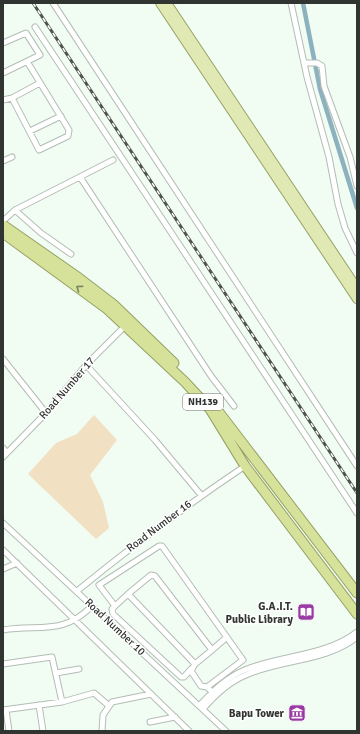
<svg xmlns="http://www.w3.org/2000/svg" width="360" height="734" font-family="Signika,sans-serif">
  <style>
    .park { fill: #f1e0c2 }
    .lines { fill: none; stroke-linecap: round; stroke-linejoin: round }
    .canal { stroke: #8db2bf; stroke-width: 4.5 }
    .minor-casing { stroke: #b3bdb5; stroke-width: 7 }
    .primary-casing { stroke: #96a165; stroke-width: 10 }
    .trunk-casing { stroke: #96a165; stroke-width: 11 }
    .minor { stroke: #fff; stroke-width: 5 }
    .primary { stroke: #e0e9b3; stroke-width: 8 }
    .trunk { stroke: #d6e29a; stroke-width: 9 }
    .rail-casing { stroke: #4e534e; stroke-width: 3 }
    .rail { stroke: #fff; stroke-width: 1.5; stroke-dasharray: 4.5; stroke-linecap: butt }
    .oneway { stroke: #7b8360 }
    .labels { text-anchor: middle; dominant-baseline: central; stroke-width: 3; stroke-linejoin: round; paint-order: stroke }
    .shield { fill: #fff; stroke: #6f726f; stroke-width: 1 }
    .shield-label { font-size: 10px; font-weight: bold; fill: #313531 }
    .street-label { font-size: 11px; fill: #313531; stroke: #fff }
    .poi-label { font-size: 11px; font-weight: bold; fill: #313531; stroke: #fff; text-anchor: end }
  </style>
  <rect width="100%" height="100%" fill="#f1fcf3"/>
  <path class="park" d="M94,415L117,440L90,475L103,502L109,528L96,539L28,474L56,443L77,434Z"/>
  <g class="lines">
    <path class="canal" d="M303,3L320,89L357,208"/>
    <defs>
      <path id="minor" d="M53,3L357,466
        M291,3L307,77L329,157L338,204L345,228L357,253
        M35,27L357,513
        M3,43L26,33L40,55L3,73
        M304,63H317L322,66L324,86L350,157L357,186
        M12,98L39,150L68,136L69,130L28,63
        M3,100L12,98L40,83
        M30,131L61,116
        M3,161L12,157
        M80,177L211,376L234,406
        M15,210L41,233L71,254
        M3,221L15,210L113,160
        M3,359L46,413
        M86,365L155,440L201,495
        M3,448L7,453
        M3,457L46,413L86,365L126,325
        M3,523L226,731
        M3,550L189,731
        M3,569L17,563
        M77,591C131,547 187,505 245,466
        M128,594L115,606L99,585L159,546H162L243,660L207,687
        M115,606L112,609L113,614L181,677H184L191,669
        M3,630C40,624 62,636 92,606
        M212,650L227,637
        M3,664L52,657L62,702
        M195,664L128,594L151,575L155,576L212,650L195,664L191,671L201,686L207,687L215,695
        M56,673L79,669
        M39,705L43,731
        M199,706C213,691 228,676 247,669C283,655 326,656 357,632
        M203,709C215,695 229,682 246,675C281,659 326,662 357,637
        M3,710L62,702L94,693L108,705
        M6,710L9,731
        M150,722L175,717
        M102,731L103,715L112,702L151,694"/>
      <path id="primary" d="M160,3L357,299
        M167,3L357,288"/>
      <path id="trunk" d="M3,225L79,278L113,304L174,363
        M3,233L106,308L185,382L210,409L245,466L357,614
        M218,411L357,593"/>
    </defs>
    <use href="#minor" class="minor-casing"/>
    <use href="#primary" class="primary-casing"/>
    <use href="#trunk" class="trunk-casing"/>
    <use href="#minor" class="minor"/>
    <use href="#primary" class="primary"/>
    <use href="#trunk" class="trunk"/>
    <defs>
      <path id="rail" d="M33,3L357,493"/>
    </defs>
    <use href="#rail" class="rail-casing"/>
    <use href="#rail" class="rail"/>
  </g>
  <defs><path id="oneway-chevron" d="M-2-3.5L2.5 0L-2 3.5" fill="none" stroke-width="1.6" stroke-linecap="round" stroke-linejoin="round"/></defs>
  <use class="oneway" href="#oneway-chevron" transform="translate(79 288) rotate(-144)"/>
  <defs>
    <symbol id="library-square" viewBox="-11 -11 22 22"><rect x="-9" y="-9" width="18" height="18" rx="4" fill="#9a3ba3" stroke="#fff"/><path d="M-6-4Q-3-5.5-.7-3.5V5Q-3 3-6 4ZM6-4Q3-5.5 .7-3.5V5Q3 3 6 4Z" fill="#fff"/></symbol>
    <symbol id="museum-square" viewBox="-11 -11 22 22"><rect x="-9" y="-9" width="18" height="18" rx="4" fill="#9a3ba3" stroke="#fff"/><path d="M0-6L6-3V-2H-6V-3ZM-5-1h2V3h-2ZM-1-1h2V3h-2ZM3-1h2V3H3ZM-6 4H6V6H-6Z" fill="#fff"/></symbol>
  </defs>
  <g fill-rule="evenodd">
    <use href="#library-square" x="296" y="602" width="20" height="20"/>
    <use href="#museum-square" x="287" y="703" width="20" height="20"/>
  </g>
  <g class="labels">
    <rect class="shield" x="183" y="394" width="40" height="16" rx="3"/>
    <g class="shield-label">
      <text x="203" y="402">NH139</text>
    </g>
    <g class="street-label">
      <text transform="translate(67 388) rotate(-49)">Road Number 17</text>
      <text transform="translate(159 526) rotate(-37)">Road Number 16</text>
      <text transform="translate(115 627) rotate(43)">Road Number 10</text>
    </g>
    <g class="poi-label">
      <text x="293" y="606">G.A.I.T.<tspan x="293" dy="13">Public Library</tspan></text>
      <text x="284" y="713">Bapu Tower</text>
    </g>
  </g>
  <rect width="360" height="734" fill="none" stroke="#313531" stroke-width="8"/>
</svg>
